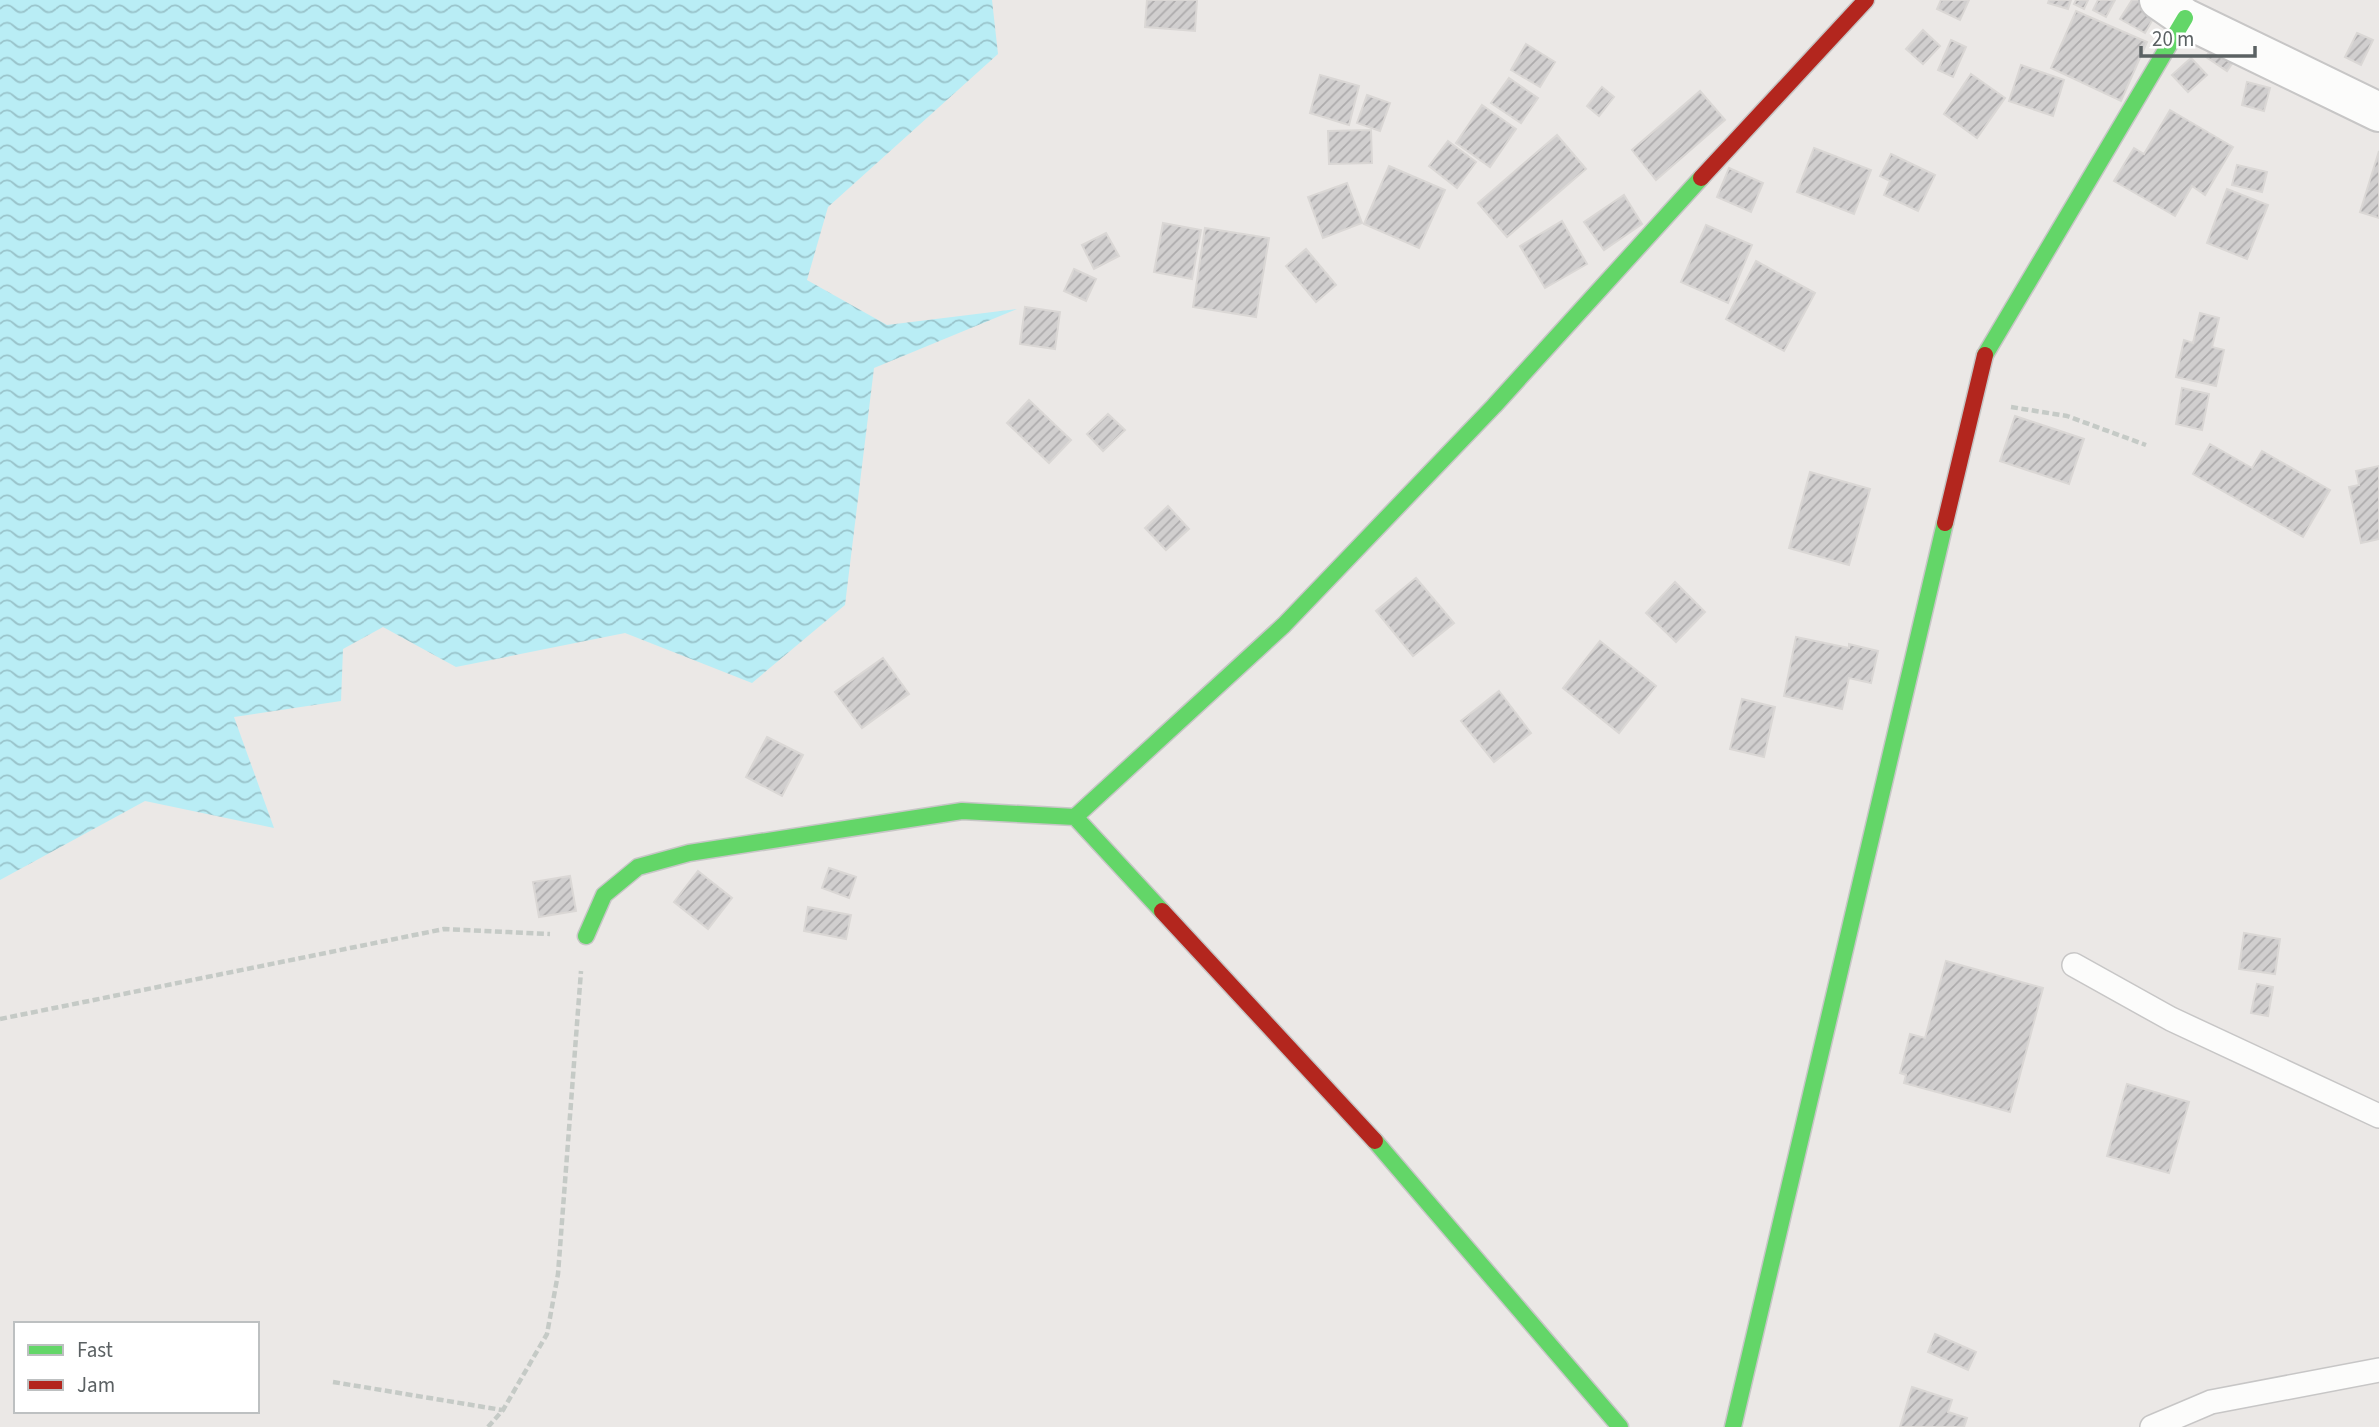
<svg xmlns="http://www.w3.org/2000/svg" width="2379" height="1427" font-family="'Source Sans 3',sans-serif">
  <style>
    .water { fill: url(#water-waves) }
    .building { fill: url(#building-hatch); stroke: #dad7d5; stroke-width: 2 }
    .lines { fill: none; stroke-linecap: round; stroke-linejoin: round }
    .lane-casing { stroke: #c7c6c6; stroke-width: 26 }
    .street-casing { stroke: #c7c6c6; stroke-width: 42 }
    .fast-casing { stroke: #c7c6c6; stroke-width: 19 }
    .jam-casing { stroke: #c7c6c6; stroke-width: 19 }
    .path { stroke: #c5cac6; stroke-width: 4.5; stroke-dasharray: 7 3.5; stroke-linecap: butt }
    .lane { stroke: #fcfcfb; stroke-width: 23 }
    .street { stroke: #fcfcfb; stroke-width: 38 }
    .fast { stroke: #63d668; stroke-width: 16 }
    .jam { stroke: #b3261e; stroke-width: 16 }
  </style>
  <defs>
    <pattern id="water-waves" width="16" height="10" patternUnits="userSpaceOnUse" patternTransform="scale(1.75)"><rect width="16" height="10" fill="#b9edf5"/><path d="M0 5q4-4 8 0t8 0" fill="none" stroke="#99c3ca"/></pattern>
    <pattern id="building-hatch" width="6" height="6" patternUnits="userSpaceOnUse" patternTransform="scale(1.75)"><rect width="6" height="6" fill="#d1cfcf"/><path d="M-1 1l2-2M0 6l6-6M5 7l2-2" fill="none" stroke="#adabac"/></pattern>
  </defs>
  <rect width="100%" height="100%" fill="#ebe8e6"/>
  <path class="water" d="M0,0H992L998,54L828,207L807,280L887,325L1017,309L874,368L845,605L752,683L625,633L456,667L383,627L343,649L341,701L234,717L274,828L145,801L0,880Z"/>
  <path class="building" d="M1147,0H1197L1195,31L1145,27Z
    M1941,0H1969L1960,20L1937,9Z
    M2049,0H2071L2068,9L2048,3Z
    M2076,0H2088L2084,9L2074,4Z
    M2098,0H2115L2106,17L2093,10Z
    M2132,0H2142L2158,10L2145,33L2120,19Z
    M2076,11L2147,42L2121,101L2051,68Z
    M1923,30L1940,46L1923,64L1906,49Z
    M2357,33L2373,40L2361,65L2345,57Z
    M2218,38L2240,52L2227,71L2206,57Z
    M1951,40L1966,47L1953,77L1938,70Z
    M1526,44L1555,62L1540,87L1511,70Z
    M2191,58L2207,75L2188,92L2172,75Z
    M2021,65L2064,80L2053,116L2009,101Z
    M1971,74L2005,98L1977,138L1944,114Z
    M1320,75L1359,86L1349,125L1310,113Z
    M1509,78L1538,98L1521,123L1491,103Z
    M2247,82L2270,88L2264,111L2242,105Z
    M1602,87L1614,97L1599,116L1587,106Z
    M1700,91L1725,120L1656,180L1632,150Z
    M1367,95L1390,103L1380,131L1357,123Z
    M1482,105L1516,129L1490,167L1456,143Z
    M2170,110L2233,147L2205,195L2192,186L2175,216L2114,181L2134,148L2144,154Z
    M1371,130L1372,163L1329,164L1328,131Z
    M1557,135L1586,169L1507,237L1478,203Z
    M1448,141L1476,162L1457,188L1429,166Z
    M1814,148L1871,170L1854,214L1797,192Z
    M2379,151V218L2360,212Z
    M1891,154L1935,175L1918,211L1884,195L1890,181L1880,176Z
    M2237,165L2267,172L2262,192L2232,185Z
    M1389,166L1445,190L1419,248L1364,224Z
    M1729,168L1763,183L1751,212L1717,197Z
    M1347,183L1362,223L1323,238L1308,197Z
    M2227,189L2268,205L2247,259L2207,243Z
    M1624,195L1642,224L1604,250L1584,222Z
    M1562,221L1587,264L1545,288L1520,246Z
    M1163,223L1201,230L1192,279L1154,272Z
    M1706,225L1752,245L1728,303L1681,282Z
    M1205,228L1269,238L1256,317L1193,307Z
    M1106,233L1119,256L1094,269L1082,245Z
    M1306,249L1336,285L1316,302L1286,266Z
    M1756,261L1815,293L1784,351L1726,319Z
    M1074,269L1096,279L1086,301L1064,291Z
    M1025,307L1060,312L1055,349L1020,344Z
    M2200,313L2219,318L2212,347L2224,350L2216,386L2176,377L2184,340L2193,343Z
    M2182,388L2209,394L2202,430L2176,424Z
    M1029,400L1071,440L1049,463L1007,423Z
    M1108,414L1125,430L1103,451L1087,434Z
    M2015,416L2084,439L2069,484L2000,461Z
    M2210,444L2252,468L2262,451L2330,490L2303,537L2193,474Z
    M2379,466V539L2361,543L2349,487L2359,485L2356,471Z
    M1810,472L1870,489L1849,565L1789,548Z
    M1168,506L1189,529L1166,550L1145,528Z
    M1416,578L1454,623L1413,656L1376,611Z
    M1675,582L1705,612L1676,642L1646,613Z
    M1796,637L1849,648V644L1878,651L1871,683L1849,678L1842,709L1784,696Z
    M1600,641L1656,686L1619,733L1563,688Z
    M883,658L909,694L862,728L835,692Z
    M1499,691L1531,733L1494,762L1461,721Z
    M1742,699L1775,707L1764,757L1730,749Z
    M767,737L803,755L782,796L746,777Z
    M829,868L856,877L849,898L822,888Z
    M698,871L732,898L708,929L674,902Z
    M570,876L576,911L539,917L533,882Z
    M808,907L851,915L846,939L804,931Z
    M2244,933L2280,939L2275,974L2239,969Z
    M1946,961L2043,988L2010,1112L1904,1083L1906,1075L1900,1073L1910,1034L1925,1038Z
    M2257,984L2273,987L2268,1016L2251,1013Z
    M2127,1084L2189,1102L2169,1173L2107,1156Z
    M1935,1334L1976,1352L1968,1370L1928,1352Z
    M1912,1387L1952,1400L1948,1412L1967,1418L1964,1427H1900Z"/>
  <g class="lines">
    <defs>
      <path id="lane" d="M2074,965L2171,1019L2379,1116
        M2152,1427L2211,1402L2379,1370"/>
      <path id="street" d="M2159,0L2185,18L2379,112"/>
      <path id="fast" d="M1985,355L2185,18
        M1075,817L1284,625L1494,406L1701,178
        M586,936L604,895L638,867L689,853L962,811L1075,817L1162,911
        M1375,1141L1620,1427
        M1733,1427L1945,523"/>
      <path id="jam" d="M1701,178L1866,0
        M1945,523L1985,355
        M1162,911L1375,1141"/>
    </defs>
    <use href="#lane" class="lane-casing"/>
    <use href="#street" class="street-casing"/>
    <use href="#fast" class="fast-casing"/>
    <use href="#jam" class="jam-casing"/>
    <path class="path" d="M2011,407L2067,416L2146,445
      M0,1019L444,929L550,934
      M333,1382L502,1410
      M488,1427L503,1410L547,1334L558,1274L581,971"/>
    <use href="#lane" class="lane"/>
    <use href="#street" class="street"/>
    <use href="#fast" class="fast"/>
    <use href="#jam" class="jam"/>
  </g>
  <rect x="14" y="1322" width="245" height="91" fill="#ffffff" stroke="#bdc0c1" stroke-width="2"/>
  <rect x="28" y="1345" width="35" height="10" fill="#63d668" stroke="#bdc0c1" stroke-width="2"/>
  <text x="77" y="1357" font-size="21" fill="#5b6163">Fast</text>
  <rect x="28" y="1380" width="35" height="10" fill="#b3261e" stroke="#bdc0c1" stroke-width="2"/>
  <text x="77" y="1392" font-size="21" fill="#5b6163">Jam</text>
  <path d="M2141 46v10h114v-10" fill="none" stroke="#5b6163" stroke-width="3.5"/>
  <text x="2152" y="46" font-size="21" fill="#5b6163" stroke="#ffffff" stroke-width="5" paint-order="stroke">20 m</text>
</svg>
